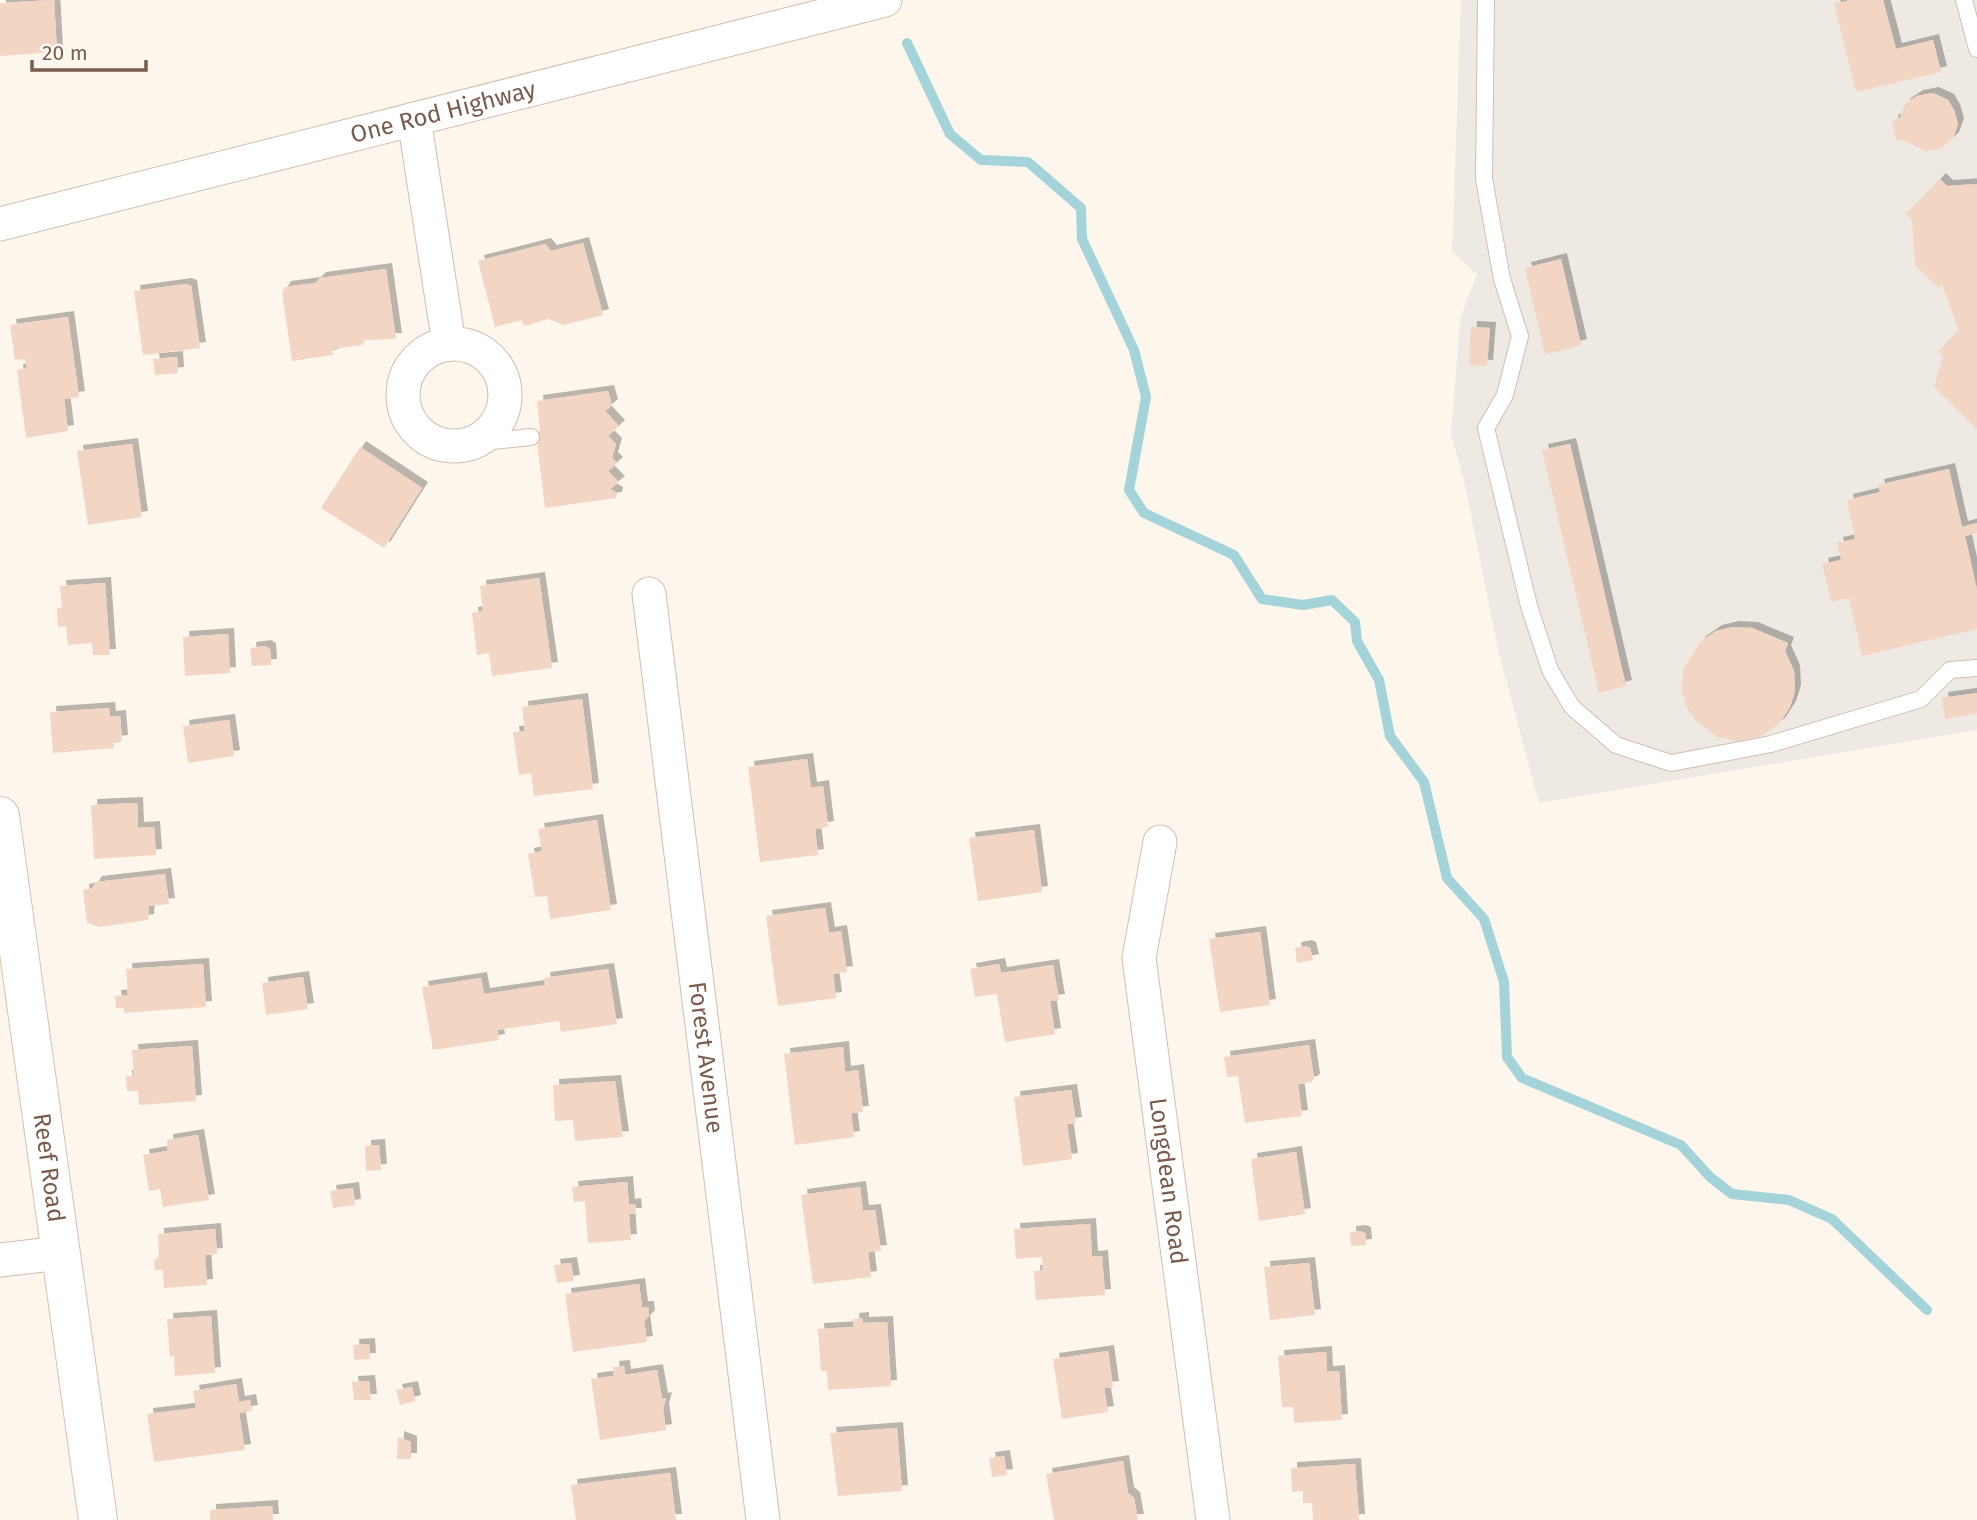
<svg xmlns="http://www.w3.org/2000/svg" width="1977" height="1520" font-family="'Fira Sans',sans-serif">
  <style>
    .industrial { fill: #efe9e4 }
    .lines { fill: none; stroke-linecap: round; stroke-linejoin: round }
    .stream { stroke: #a5d3da; stroke-width: 10 }
    .building { fill: #f3d5c3; filter: url(#shadow) }
    .lane-casing { stroke: #d1beb0; stroke-width: 18 }
    .street-casing { stroke: #d1beb0; stroke-width: 35 }
    .secondary-casing { stroke: #d6c0b0; stroke-width: 40 }
    .lane { stroke: #fff; stroke-width: 16 }
    .street { stroke: #fff; stroke-width: 33 }
    .secondary { stroke: #fff; stroke-width: 38 }
    .labels { text-anchor: middle; dominant-baseline: central; stroke-width: 6; stroke-linejoin: round; paint-order: stroke }
    .street-label { font-size: 24px; fill: #7a5c4d; stroke: #fffaf3 }
  </style>
  <defs>
    <filter id="shadow"><feDropShadow dx="6" dy="-6" stdDeviation="0" flood-color="#0004"/></filter>
  </defs>
  <rect width="100%" height="100%" fill="#fdf6ec"/>
  <path class="industrial" d="M1461,0H1977V730L1539,803L1499,654L1464,480L1451,435L1460,319L1477,274L1452,252Z"/>
  <g class="lines">
    <path class="stream" d="M907,43L950,134L981,160L1028,162L1081,208L1082,239L1134,350L1146,397L1129,490L1144,513L1234,555L1262,599L1303,605L1332,600L1355,622L1357,641L1379,680L1390,736L1424,782L1447,878L1484,919L1504,982L1507,1057L1522,1078L1681,1145L1710,1177L1732,1194L1789,1200L1832,1219L1927,1310"/>
  </g>
  <path class="building" d="M54,0L57,52L0,56V3Z
    M1850,0H1883L1896,49L1933,40L1941,72L1856,92L1834,4Z
    M1933,93L1948,100L1954,110L1958,124L1953,138L1941,149L1925,151L1905,141L1896,140L1892,121L1900,118L1905,104L1917,96Z
    M1940,179L1947,186L1977,184V429L1934,387L1943,357L1938,351L1959,331L1942,284L1938,288L1915,265L1912,220L1906,214Z
    M583,243L603,315L564,325L548,319L524,326L522,320L495,327L478,261L545,244L551,251Z
    M1561,259L1581,345L1545,355L1525,268Z
    M386,269L396,339L365,340L362,345L332,349L333,355L292,361L282,292L285,287L315,283L320,278Z
    M186,284L191,286L200,348L143,355L134,291Z
    M68,317L79,397L64,399L68,431L26,438L17,370L27,368L25,359L15,360L10,325Z
    M1471,327L1490,328L1487,366L1469,365Z
    M177,357L178,373L155,375L153,359Z
    M608,391L612,405L605,411L619,426L608,436L616,444L612,458L617,463L608,471L619,482L610,489L617,493L616,498L545,508L536,434L540,430L537,401Z
    M132,444L142,517L88,525L77,451Z
    M1570,444L1626,686L1599,693L1542,450Z
    M360,447L422,488L384,548L321,508Z
    M1949,469L1962,527L1977,523V533L1965,536L1977,590V629L1862,656L1849,598L1831,602L1822,564L1841,560L1837,543L1855,539L1847,500L1880,492L1878,485Z
    M539,578L552,668L492,676L489,653L477,655L472,613L483,611L480,586Z
    M105,583L110,655H93L92,643L68,645L66,626L58,627L57,608H62L60,586Z
    M1733,627L1752,628L1788,643L1785,651L1794,671L1795,691L1790,707L1779,724L1761,736L1739,741L1717,737L1696,721L1687,708L1682,690L1683,670L1700,642L1716,631Z
    M228,634L230,673L185,676L183,637Z
    M265,646L270,649L271,665L252,666L250,648Z
    M1977,693V713L1945,719L1942,698Z
    M582,699L593,789L534,796L531,773L519,775L513,732L525,731L522,707Z
    M109,708L110,717L120,716L122,741L113,742L114,748L53,753L50,712Z
    M229,720L234,756L188,763L183,726Z
    M807,759L811,788L823,786L828,827L815,829L818,855L760,862L748,767Z
    M137,803L138,828L154,827L156,855L94,859L91,805Z
    M597,820L611,910L550,919L547,896L535,897L528,854L542,851L538,829Z
    M1034,830L1042,892L978,901L969,838Z
    M165,874L169,904L149,906L148,920L100,927L87,923L83,890L92,888L96,882Z
    M825,908L829,933L841,931L847,972L833,974L836,998L778,1006L766,916Z
    M1260,932L1270,1005L1220,1012L1209,939Z
    M1306,946L1310,948L1313,960L1297,963L1295,948Z
    M203,964L206,1007L124,1013V1008H116L115,996L128,995L126,969Z
    M999,964L1001,973L1053,965L1059,1000L1050,1001L1055,1034L1005,1042L997,994L975,997L970,969Z
    M608,969L617,1024L561,1032L559,1021L497,1030L499,1040L433,1050L422,987L481,978L484,994L545,985L544,978Z
    M303,977L308,1009L266,1015L262,983Z
    M1309,1045L1314,1079L1312,1082L1298,1084L1302,1116L1245,1123L1238,1076L1227,1077L1224,1057Z
    M192,1046L196,1101L139,1105L138,1091H127L126,1076H134L132,1050Z
    M843,1047L845,1072L858,1070L863,1112L851,1113L854,1137L795,1145L784,1054Z
    M615,1081L623,1137L575,1141L573,1120L555,1121L553,1085Z
    M1071,1090L1076,1123L1067,1124L1072,1159L1023,1166L1014,1097Z
    M198,1135L209,1200L163,1207L160,1189L149,1191L143,1155L168,1151L167,1140Z
    M379,1145L381,1170L366,1171L365,1146Z
    M1296,1152L1305,1214L1259,1221L1251,1159Z
    M627,1182L629,1205L635,1204L636,1214H629L631,1240L588,1243L585,1201L574,1202L572,1187Z
    M860,1187L863,1211L875,1210L881,1251L868,1252L871,1277L813,1284L801,1195Z
    M353,1188L355,1205L333,1208L330,1191Z
    M1090,1224L1092,1257L1102,1256L1105,1295L1036,1300L1034,1271L1043,1270L1042,1257L1016,1259L1014,1229Z
    M215,1229L217,1254L205,1255L207,1285L164,1288L163,1270H155L154,1261L159,1256L158,1234Z
    M1360,1231L1365,1233L1366,1245L1351,1246L1350,1232Z
    M571,1263L574,1281L557,1283L554,1265Z
    M1309,1263L1315,1315L1270,1320L1264,1267Z
    M639,1284L642,1307H648L649,1316L644,1321L647,1342L573,1352L565,1294Z
    M211,1316L215,1373L175,1376L174,1356L170,1357L167,1319Z
    M863,1318V1323L887,1322L891,1386L828,1390L827,1371H821L818,1329L854,1327L853,1319Z
    M369,1344L370,1359L354,1360L353,1345Z
    M1108,1351L1113,1387L1104,1388L1108,1412L1062,1419L1053,1359Z
    M1326,1352L1327,1372L1339,1371L1342,1420L1294,1423L1293,1407H1282L1278,1356Z
    M624,1366L625,1375L657,1370L662,1399L666,1398L663,1409L666,1430L600,1440L591,1379L614,1376L613,1367Z
    M369,1381L371,1400H354L352,1382Z
    M236,1384L239,1402L250,1400L252,1411L239,1413L245,1450L154,1462L147,1414L196,1408L193,1391Z
    M412,1387L415,1401L400,1405L396,1390Z
    M897,1428L902,1491L838,1496L830,1433Z
    M398,1437L411,1442V1459H397Z
    M1004,1456L1007,1475L992,1477L989,1458Z
    M1123,1461L1128,1493L1134,1498L1138,1520H1054L1046,1474Z
    M1355,1464L1359,1520H1313L1312,1503H1303V1491L1292,1492L1291,1468Z
    M670,1473L676,1520H576L571,1485Z
    M272,1506L273,1520H210V1510Z"/>
  <g class="lines">
    <defs>
      <path id="lane" d="M1486,0L1484,179L1502,279L1520,336L1505,395L1486,428L1529,606L1550,670L1572,707L1616,745L1671,763L1771,744L1921,699L1950,670L1977,668
        M1964,0L1977,49
        M472,443L531,437"/>
      <g id="street">
        <path d="M414,119L449,344"/>
        <path id="s1" d="M0,224L885,0"/>
        <circle cx="454" cy="395" r="51"/>
        <path id="s2" d="M649,594L763,1520"/>
        <path id="s3" d="M1160,842L1139,958L1213,1520"/>
        <path d="M0,1260L60,1253"/>
      </g>
      <g id="secondary">
        <path id="s4" d="M0,816L98,1520"/>
      </g>
    </defs>
    <use href="#lane" class="lane-casing"/>
    <use href="#street" class="street-casing"/>
    <use href="#secondary" class="secondary-casing"/>
    <use href="#lane" class="lane"/>
    <use href="#street" class="street"/>
    <use href="#secondary" class="secondary"/>
  </g>
  <g class="labels">
    <g class="street-label">
      <text stroke="none"><textPath href="#s1" startOffset="457">One Rod Highway</textPath></text>
      <text stroke="none"><textPath href="#s2" startOffset="467">Forest Avenue</textPath></text>
      <text stroke="none"><textPath href="#s4" startOffset="355">Reef Road</textPath></text>
      <text stroke="none"><textPath href="#s3" startOffset="343">Longdean Road</textPath></text>
    </g>
  </g>
  <path d="M32 60v10h114v-10" fill="none" stroke="#7a5c4d" stroke-width="3.5"/>
  <text x="42" y="60" font-size="21" fill="#7a5c4d" stroke="#fffaf3" stroke-width="5" paint-order="stroke">20 m</text>
</svg>
